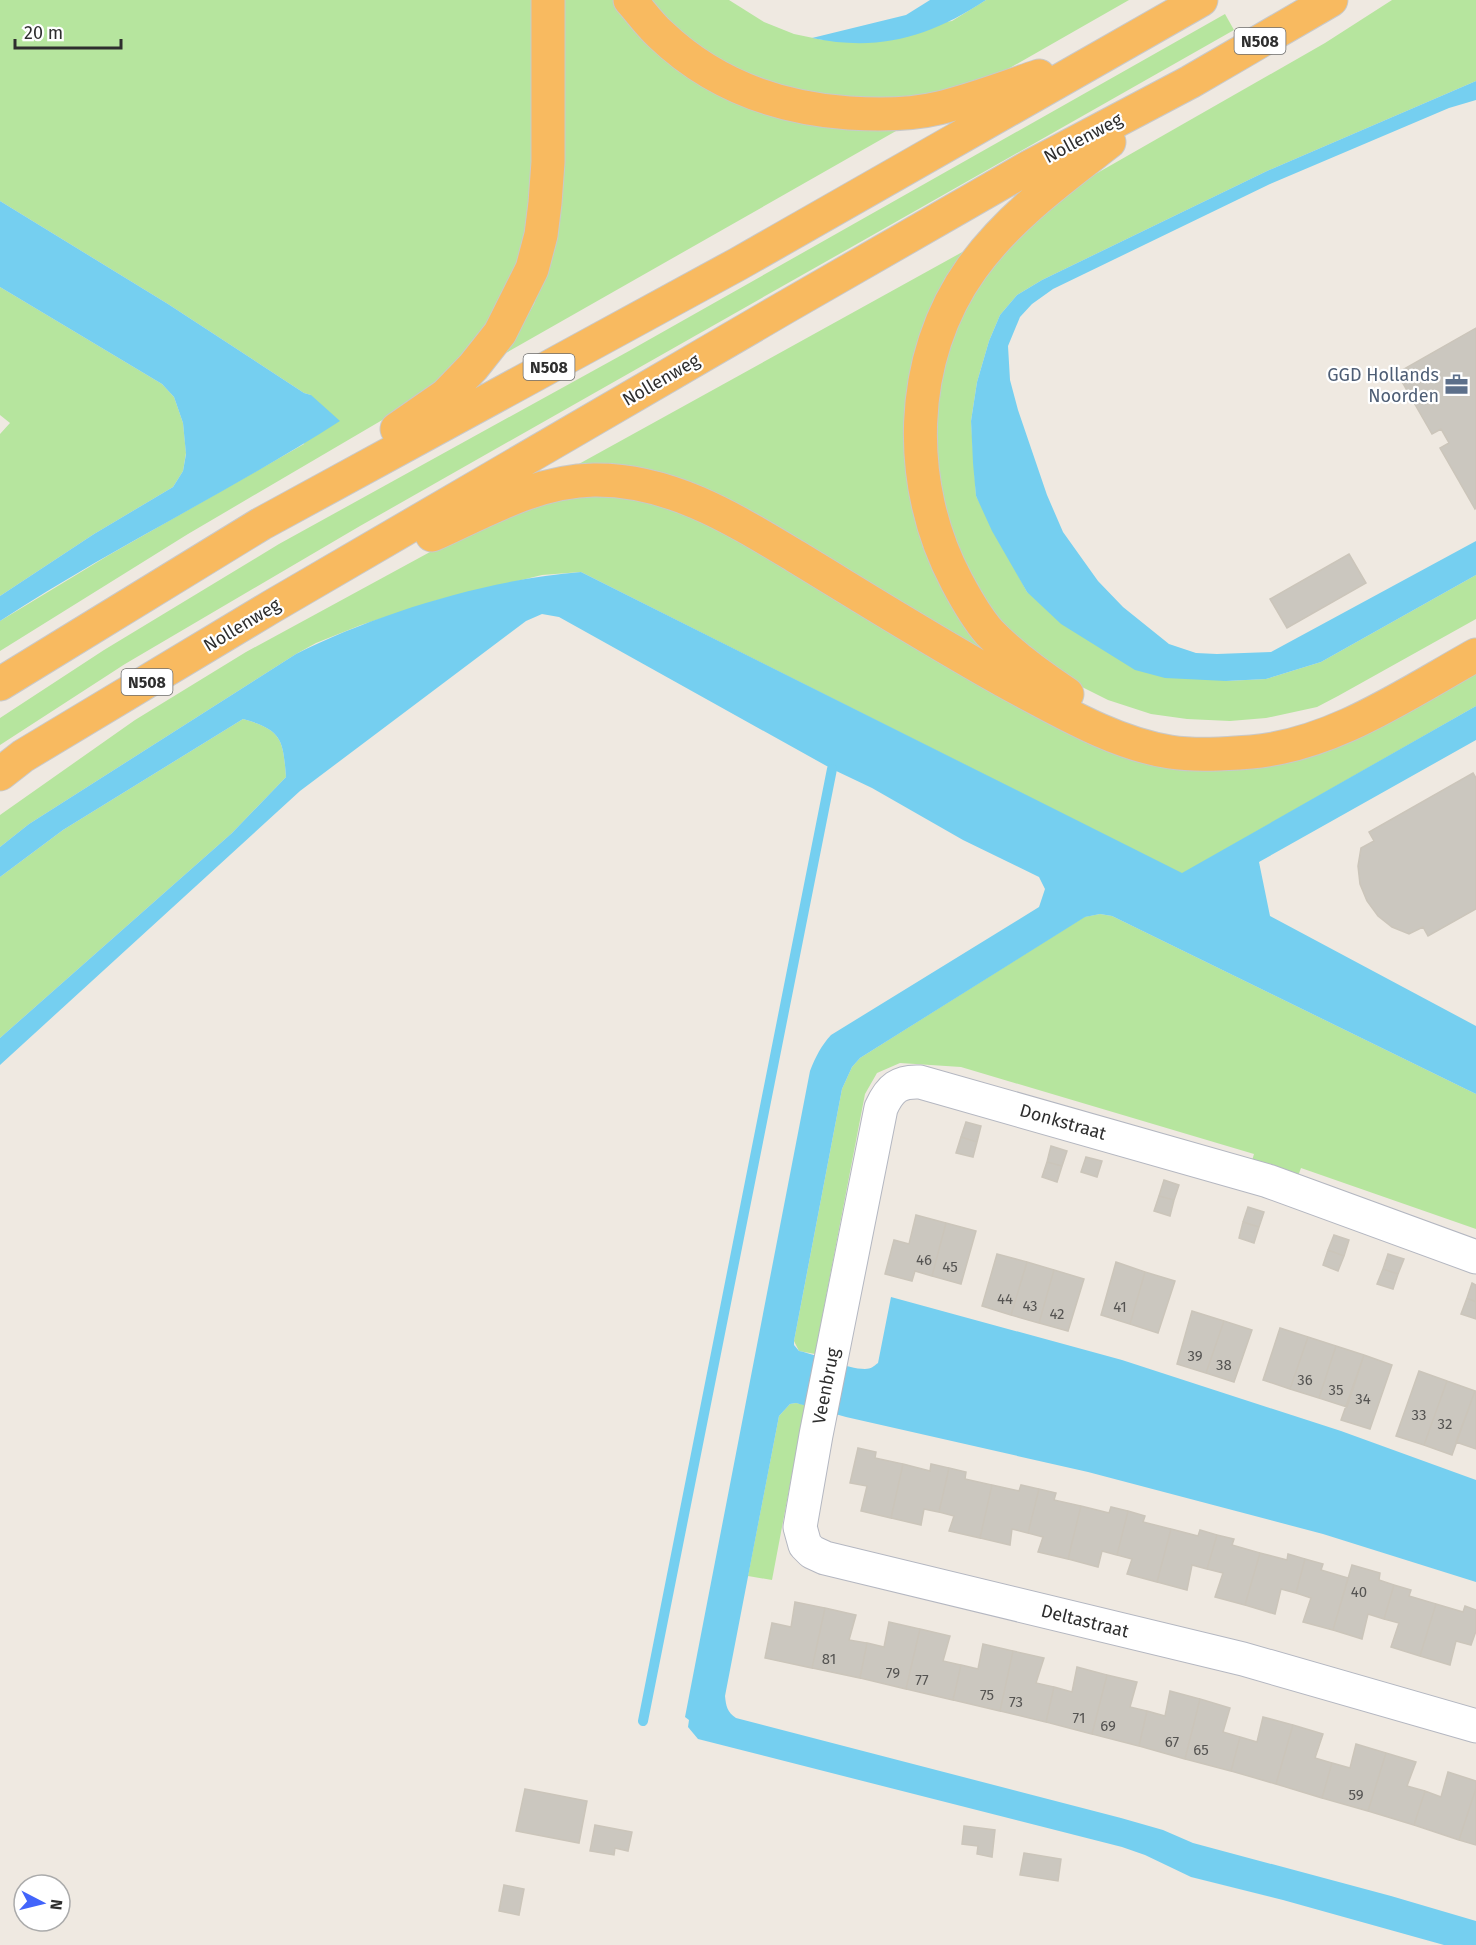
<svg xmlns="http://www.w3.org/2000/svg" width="1476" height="1945" font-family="'Fira Sans',sans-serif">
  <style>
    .green { fill: #b6e59e }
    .water { fill: #75cff0 }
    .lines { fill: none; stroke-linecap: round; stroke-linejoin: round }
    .stream { stroke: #75cff0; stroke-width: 10 }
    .building { fill: #cbc7bf; stroke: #cbc5ba; stroke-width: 1.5 }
    .minor-casing { stroke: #b4b7c1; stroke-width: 35 }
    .trunk-casing { stroke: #c9c9c9; stroke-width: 35 }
    .minor { stroke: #fff; stroke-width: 33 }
    .trunk { stroke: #f8ba60; stroke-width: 33 }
    .labels { text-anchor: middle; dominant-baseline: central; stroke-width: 4.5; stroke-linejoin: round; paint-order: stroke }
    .number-label { font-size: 15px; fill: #555452 }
    .shield { fill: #fff; stroke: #6d6d6d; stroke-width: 1.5 }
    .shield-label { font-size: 16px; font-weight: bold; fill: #2e2e2e }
    .street-label { font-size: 18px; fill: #2e2e2e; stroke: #fff }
    .service-label { font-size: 18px; fill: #4e5e75; stroke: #fff; text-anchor: end }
  </style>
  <rect width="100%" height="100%" fill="#efe9e1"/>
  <path class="green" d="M0,0H537L535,195L528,236L505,301L444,380L384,419L188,534L0,651V621L109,555L304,444L311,395L304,393L168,304L0,201Z
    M562,0H618L685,72L707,89L735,100L821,123L896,131L506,353L534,304L545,272Z
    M650,0H729L764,22L794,34L823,40L952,21L986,0H1129L987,81L913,100H827L741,74L710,54L675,27Z
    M1392,0H1476V81L1267,171L1042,280L1017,295L1000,315L989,341L977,382L971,421L976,496L1027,592L1226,681L1266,679L1321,662L1476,575V619L1338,696L1317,707L1266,718L1230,721L1187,719L1151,714L1108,700L1076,684L1007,629L986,603L963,562L952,533L936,473L935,398L950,346L967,304L989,266L1050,200L1325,43Z
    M1225,14L1234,30L360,526L125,664L0,745V718L104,650L279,544L629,351Z
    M966,250L945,278L932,306L906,434L998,658L919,614L577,465Z
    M0,287L162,384L174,397L183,423L186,453L183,471L173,487L94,534L0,596V434L10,423L0,415Z
    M606,494L684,509L1181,764L1476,670V706L1182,874L581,572L542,575L438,600L361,625L316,643L296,654L29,824L0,847V815L135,720L246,652L498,515L536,503Z
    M243,719C282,730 283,739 286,777L232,833L0,1038V877L63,830Z
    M1100,914L1112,916L1476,1094V1229L1301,1168L1297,1179L1251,1164L1254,1154L961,1067L900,1063L877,1073L865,1094L815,1354L799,1351L794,1341L842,1089L852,1067L860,1058L1084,917Z
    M796,1403L805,1405L772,1580L748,1576L779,1416L790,1404Z"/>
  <path class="water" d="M930,0H986C930,37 879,52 812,38L906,15Z
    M1476,81V100L1449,108L1270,184L1053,289L1032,304L1020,317L1008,346L1010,380L1018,410L1047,495L1063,532L1098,581L1123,607L1169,644L1196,653L1217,654L1271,652L1476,541V575L1321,662L1266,679L1226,681L1165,678L1135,670L1061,624L1027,592L992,531L976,496L973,463L971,421L977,382L989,341L1000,315L1017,295L1042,280L1267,171Z
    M0,201L168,304L304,393L311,395L340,421C229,492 110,549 0,621V596L94,534L173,487L183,471L186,454L183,423L174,397L162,384L0,287Z
    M581,572L1182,873L1476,706V740L1259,862L1270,916L1476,1026V1094L1112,916L1100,914L1085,917L860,1058L852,1067L842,1089L794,1341V1345L799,1351C819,1355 847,1369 865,1369C871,1369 874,1366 878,1363L891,1297L1122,1360L1341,1431L1476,1480V1582L1323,1534L1088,1472L846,1417L796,1403L790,1404L779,1416L725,1696C726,1706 727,1712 736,1718L1121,1818L1163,1830L1193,1843L1391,1896L1476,1921V1945H1444L1283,1900L1191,1877L1145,1855L1122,1847L698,1739L688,1727L689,1720L685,1717L810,1071C816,1056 821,1046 831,1035L1039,907L1045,889L1039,877L963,840L872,788L832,769L559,617L542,614L526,621L300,791L0,1065V1038L232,833L286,777C283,739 282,730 243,719L63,830L0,877V847L29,824L296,654C377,613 490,579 581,572Z"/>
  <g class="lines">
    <path class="stream" d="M643,1721L832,769"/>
  </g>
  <path class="building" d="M1476,328V508L1475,509L1440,448L1449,443L1441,429L1432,434L1397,373Z
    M1349,554L1366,583L1287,628L1270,599Z
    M1473,773L1476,778V909L1428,936L1423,927L1409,934L1392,927L1378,916L1367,901L1360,884L1358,866L1361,848L1374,841L1369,832Z
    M966,1122L981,1126L977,1142L961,1137Z
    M961,1137L977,1142L973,1157L956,1153Z
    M1051,1146L1067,1151L1062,1166L1047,1162Z
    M1086,1157L1102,1161L1097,1177L1081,1172Z
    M1047,1162L1062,1166L1057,1182L1042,1177Z
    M1164,1180L1179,1185L1174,1200L1159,1196Z
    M1159,1196L1174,1200L1170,1216L1154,1211Z
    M1248,1207L1264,1212L1259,1227L1243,1222Z
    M916,1215L946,1223L932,1276L915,1271L912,1281L885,1274L894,1240L909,1244Z
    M1243,1222L1259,1227L1254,1243L1239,1238Z
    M946,1223L976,1231L961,1284L932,1276Z
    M1334,1235L1349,1240L1344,1256L1328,1250Z
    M1328,1250L1344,1256L1338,1271L1323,1265Z
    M997,1254L1027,1262L1011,1315L982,1306Z
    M1388,1254L1404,1259L1398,1274L1383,1269Z
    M1027,1262L1054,1270L1039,1323L1011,1315Z
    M1116,1262L1145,1272L1130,1324L1101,1315Z
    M1383,1269L1398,1274L1393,1289L1377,1284Z
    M1054,1270L1084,1279L1068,1331L1039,1323Z
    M1145,1272L1175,1281L1158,1333L1130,1324Z
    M1472,1283L1476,1285V1302L1467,1298Z
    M1467,1298L1476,1302V1319L1461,1314Z
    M1192,1311L1224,1321L1206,1373L1177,1364Z
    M1224,1321L1252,1330L1234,1382L1206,1373Z
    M1280,1328L1308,1337L1290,1389L1263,1380Z
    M1308,1337L1336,1346L1319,1398L1290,1389Z
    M1336,1346L1364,1355L1347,1407L1319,1398Z
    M1364,1355L1392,1365L1370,1429L1341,1420Z
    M1419,1371L1447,1381L1424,1445L1396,1436Z
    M1447,1381L1475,1391L1452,1455L1424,1445Z
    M1475,1391H1476V1449L1456,1442Z
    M858,1448L876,1452L875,1458L903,1464L891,1518L861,1511L867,1486L850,1483Z
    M903,1464L930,1471L931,1464L949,1468L939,1512L924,1509L921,1525L891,1518Z
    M949,1468L966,1472L965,1479L992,1485L980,1538L949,1531L954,1516L939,1512Z
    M992,1485L1019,1491L1021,1485L1039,1489L1028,1533L1012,1529L1010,1545L980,1538Z
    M1039,1489L1056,1493L1054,1500L1081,1506L1068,1559L1038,1552L1043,1537L1028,1533Z
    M1081,1506L1109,1513L1111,1507L1128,1511L1117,1555L1102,1551L1098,1567L1068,1559Z
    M1128,1511L1145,1516L1143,1522L1171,1529L1157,1582L1127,1574L1132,1559L1117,1555Z
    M1171,1529L1198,1536L1200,1530L1217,1535L1207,1569L1192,1565L1187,1590L1157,1582Z
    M1217,1535L1234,1539L1232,1545L1260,1553L1245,1605L1215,1597L1223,1573L1207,1569Z
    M1260,1553L1287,1560L1288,1554L1305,1559L1296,1593L1281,1589L1275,1614L1245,1605Z
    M1305,1559L1323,1564L1321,1570L1348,1578L1333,1630L1303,1622L1311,1598L1296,1593Z
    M1352,1565L1380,1573L1379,1580L1394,1585L1384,1619L1368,1614L1362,1639L1333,1630Z
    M1394,1585L1411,1590L1409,1596L1436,1604L1420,1656L1391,1647L1399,1623L1384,1619Z
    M795,1602L825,1608L812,1668L765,1658L772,1623L791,1627Z
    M1436,1604L1463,1612L1465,1606L1476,1610V1631L1471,1645L1456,1641L1450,1665L1420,1656Z
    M825,1608L856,1615L849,1640L867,1643L860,1678L812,1668Z
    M889,1622L920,1629L906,1689L860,1678L867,1643L884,1647Z
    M920,1629L950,1636L943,1661L961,1665L953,1700L906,1689Z
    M983,1644L1013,1651L1000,1711L953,1700L961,1665L978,1669Z
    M1013,1651L1044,1658L1036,1683L1054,1687L1046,1722L1000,1711Z
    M1077,1667L1107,1675L1092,1734L1046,1722L1054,1687L1072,1692Z
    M1107,1675L1137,1682L1130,1707L1147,1711L1139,1746L1092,1734Z
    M1170,1691L1200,1699L1185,1759L1139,1746L1147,1711L1165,1716Z
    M1200,1699L1230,1708L1223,1732L1240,1737L1231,1771L1185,1759Z
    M1263,1717L1293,1725L1276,1784L1231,1771L1240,1737L1257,1742Z
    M1293,1725L1323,1734L1315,1758L1332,1763L1322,1798L1276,1784Z
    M1356,1744L1386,1753L1368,1811L1322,1798L1332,1763L1350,1768Z
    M1386,1753L1416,1762L1407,1786L1425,1791L1414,1825L1368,1811Z
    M1448,1772L1476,1781V1788L1459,1840L1414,1825L1425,1791L1441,1797Z
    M1476,1788V1845L1459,1840Z
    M525,1789L587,1801L579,1843L516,1831Z
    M595,1825L632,1832L628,1851L615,1848L614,1855L590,1851Z
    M964,1826L995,1830L992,1857L977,1854L978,1846L962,1844Z
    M1024,1853L1061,1859L1058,1881L1020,1875Z
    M504,1885L524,1889L519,1915L499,1911Z"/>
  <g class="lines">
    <defs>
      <path id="minor" d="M1476,1257L1268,1181L920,1082C899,1081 890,1088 881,1108L816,1435L800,1527L805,1545L812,1552L825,1558L1243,1659L1476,1726"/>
      <path id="trunk" d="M630,0C640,11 649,24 660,34C712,84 778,108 849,113C879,115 910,115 939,108C973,100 1006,87 1039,76
        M397,429L446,395L473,367L500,333L532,269L541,235L545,203L548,162V0
        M432,535C484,512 535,481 594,480C669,479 732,518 795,556C869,601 942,647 1017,688C1064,713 1117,744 1170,752C1196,756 1225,754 1251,752C1333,745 1406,694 1476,655
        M0,684L261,524L738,264L1201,0
        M1067,694C1040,676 1012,656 989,632C977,618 966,599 957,582C905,485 907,358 972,268C1009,217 1060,180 1109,142
        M0,774L23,756L271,607L784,308L1031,166L1190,82L1331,0"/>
    </defs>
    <use href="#minor" class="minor-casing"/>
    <use href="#trunk" class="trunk-casing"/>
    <use href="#minor" class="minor"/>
    <use href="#trunk" class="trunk"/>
  </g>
  <defs>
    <symbol id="office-bare" viewBox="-9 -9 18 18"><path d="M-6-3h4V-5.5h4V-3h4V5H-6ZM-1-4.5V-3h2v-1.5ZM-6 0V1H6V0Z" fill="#5c6f8a" stroke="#fff" stroke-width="2.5" paint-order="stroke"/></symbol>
  </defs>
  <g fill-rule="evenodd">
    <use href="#office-bare" x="1440" y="368" width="33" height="33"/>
  </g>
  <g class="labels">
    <g class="number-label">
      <text x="924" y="1260">46</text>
      <text x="950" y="1267">45</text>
      <text x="1005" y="1299">44</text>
      <text x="1030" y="1306">43</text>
      <text x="1120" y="1307">41</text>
      <text x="1057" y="1314">42</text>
      <text x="1195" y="1356">39</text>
      <text x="1224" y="1365">38</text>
      <text x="1305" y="1380">36</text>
      <text x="1336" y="1390">35</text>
      <text x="1363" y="1399">34</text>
      <text x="1419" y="1415">33</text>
      <text x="1445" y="1424">32</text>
      <text x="1359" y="1592">40</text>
      <text x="829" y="1659">81</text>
      <text x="893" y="1673">79</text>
      <text x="922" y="1680">77</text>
      <text x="987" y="1695">75</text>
      <text x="1016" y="1702">73</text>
      <text x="1079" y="1718">71</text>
      <text x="1108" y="1726">69</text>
      <text x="1172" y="1742">67</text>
      <text x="1201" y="1750">65</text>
      <text x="1356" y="1795">59</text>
    </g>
    <g class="shield">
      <rect x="1234.5" y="28" width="51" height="26" rx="4.5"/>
      <rect x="523.5" y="354" width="51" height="26" rx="4.5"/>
      <rect x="121.5" y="669" width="51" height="26" rx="4.5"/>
    </g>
    <g class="shield-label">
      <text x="1260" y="41">N508</text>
      <text x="549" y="367">N508</text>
      <text x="147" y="682">N508</text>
    </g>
    <g class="street-label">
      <text transform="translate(1083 138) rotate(-28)">Nollenweg</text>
      <text transform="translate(661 380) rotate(-30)">Nollenweg</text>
      <text transform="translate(242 625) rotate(-31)">Nollenweg</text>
      <text transform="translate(1063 1122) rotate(16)">Donkstraat</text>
      <text transform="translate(826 1386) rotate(-79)">Veenbrug</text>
      <text transform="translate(1085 1621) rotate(14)">Deltastraat</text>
    </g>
    <g class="service-label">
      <text x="1439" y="375">GGD Hollands<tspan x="1439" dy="21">Noorden</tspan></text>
    </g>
  </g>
  <g transform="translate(42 1903) rotate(97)"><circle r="28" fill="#ffffff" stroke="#ababab" stroke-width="1.5"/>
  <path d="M0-4.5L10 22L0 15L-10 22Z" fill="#4264fb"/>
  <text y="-9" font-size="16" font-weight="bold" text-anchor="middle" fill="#2e2e2e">N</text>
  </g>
  <path d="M15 39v9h106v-9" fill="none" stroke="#2e2e2e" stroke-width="3"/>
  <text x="24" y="39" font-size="18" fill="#2e2e2e" stroke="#ffffff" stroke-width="4.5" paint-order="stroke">20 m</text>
</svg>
